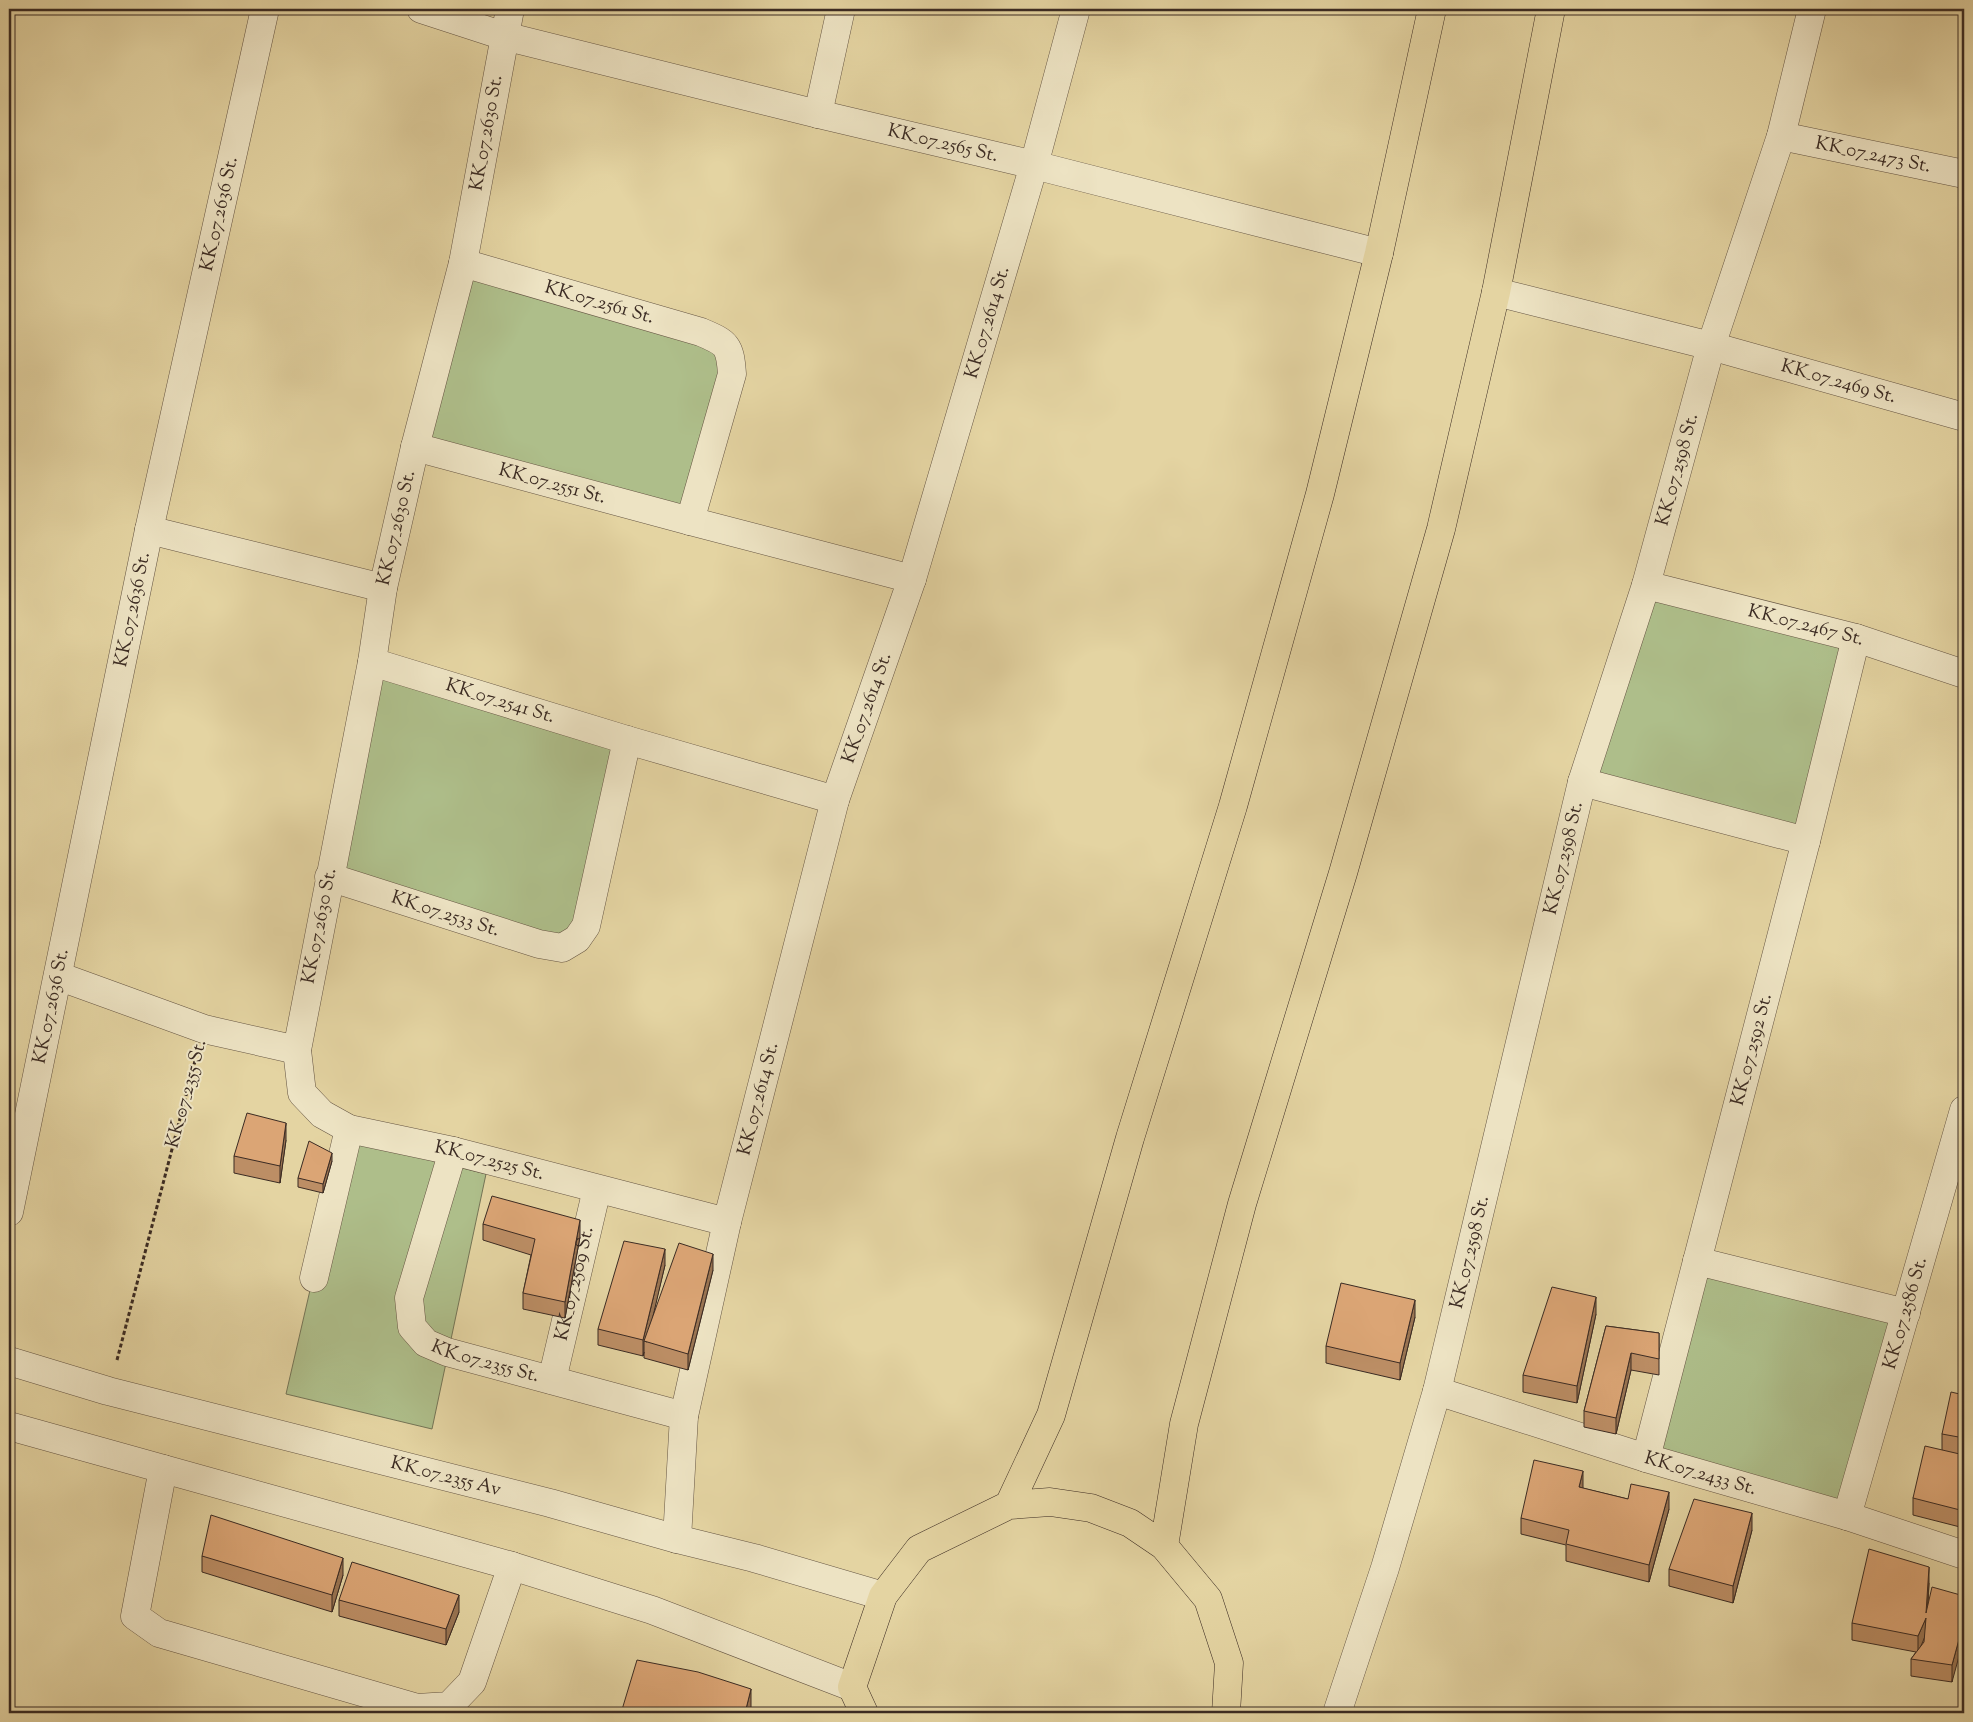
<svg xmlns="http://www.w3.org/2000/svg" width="1973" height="1722" font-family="'Sorts Mill Goudy',serif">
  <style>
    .green { fill: #aebe8a; stroke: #747456 }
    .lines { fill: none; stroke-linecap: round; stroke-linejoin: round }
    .minor-casing { stroke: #655543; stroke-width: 29 }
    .highway-casing { stroke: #3b2b23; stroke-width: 29 }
    .path { stroke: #3b2b23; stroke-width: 3; stroke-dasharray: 4 2.5; stroke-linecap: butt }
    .minor { stroke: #ede3c3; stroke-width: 28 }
    .highway { stroke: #e4d4a2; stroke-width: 28 }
    .wall { fill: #bc8e65; stroke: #3b2b23 }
    .shaded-wall { fill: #997452; stroke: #3b2b23 }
    .building { fill: #dba575; stroke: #3b2b23 }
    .labels { text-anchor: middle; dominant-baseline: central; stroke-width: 4; stroke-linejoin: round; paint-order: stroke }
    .street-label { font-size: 19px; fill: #3b2b23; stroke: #ede3c3 }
  </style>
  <rect width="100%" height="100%" fill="#e4d4a2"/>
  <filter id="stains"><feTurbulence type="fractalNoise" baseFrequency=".004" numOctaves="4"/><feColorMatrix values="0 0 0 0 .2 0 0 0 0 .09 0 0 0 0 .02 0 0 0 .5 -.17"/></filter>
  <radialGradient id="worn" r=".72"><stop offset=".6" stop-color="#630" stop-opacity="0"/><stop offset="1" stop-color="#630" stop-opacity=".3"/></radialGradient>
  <path class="green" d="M463,263L730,353L690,521L415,447Z
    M1643,586L1856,638L1806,841L1583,778Z
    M372,662L627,740L586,926L562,948L329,877Z
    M345,1139L486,1174L432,1429L286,1394Z
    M1697,1261L1906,1313L1847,1516L1646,1458Z"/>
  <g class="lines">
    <defs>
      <g id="minor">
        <path id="s1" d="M421,9L504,36L818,114L1034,165L1379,253"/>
        <path id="s2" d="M510,9L463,263L415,447L383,588L372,662L297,1050L302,1093L322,1114L349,1129L453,1151L727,1222"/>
        <path d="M818,114L841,9"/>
        <path id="s3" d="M1781,136L1964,174"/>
        <path id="s4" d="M463,263L701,332C727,343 730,345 732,374L690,521"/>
        <path id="s5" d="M1496,292L1711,346L1964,417"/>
        <path id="s6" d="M415,447L690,521L912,579"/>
        <path d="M149,530L383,588"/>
        <path id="s7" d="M1646,585L1856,638L1964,674"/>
        <path id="s8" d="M372,662L627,740L835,800"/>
        <path d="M1582,782L1806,841"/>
        <path id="s9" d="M329,877L539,944L562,948L577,939L586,926L627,740"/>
        <path d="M58,976L204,1029L297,1050"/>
        <path id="s10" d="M453,1151L409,1298L412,1327L426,1343L447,1352L684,1416"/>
        <path id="s11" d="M9,1212L149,530L265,9"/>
        <path d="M1697,1261L1906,1313"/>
        <path d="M314,1278L349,1129"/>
        <path id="s12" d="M9,1361L108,1391L550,1503L677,1539L754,1558L883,1596"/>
        <path id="s13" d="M552,1380L597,1189"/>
        <path id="s14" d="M1437,1391L1646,1458L1847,1516L1964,1555"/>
        <path d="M9,1426L512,1566L652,1610L852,1687"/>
        <path id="s15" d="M1646,1458L1806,841L1856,638"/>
        <path d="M163,1469L135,1616L159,1633L417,1708L449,1706L472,1682L512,1566"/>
        <path id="s16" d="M1847,1516L1964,1110"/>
        <path id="s17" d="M677,1539L684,1416L727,1222L835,800L912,579L1034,165L1076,9"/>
        <path id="s18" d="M1337,1713L1385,1568L1437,1391L1582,782L1646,585L1711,346L1781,136L1812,9"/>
      </g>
      <path id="highway" d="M1009,1505L1051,1415L1130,1138L1233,806L1320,494L1379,253L1432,9
        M1164,1546L1184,1424L1242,1204L1343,873L1441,529L1496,292L1551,9
        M864,1713L852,1687L883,1596L919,1549L1009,1505L1050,1502L1091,1508L1130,1523L1164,1546L1208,1599L1229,1663L1226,1713"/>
    </defs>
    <use href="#minor" class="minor-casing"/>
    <use href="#highway" class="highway-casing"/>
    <path class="path" d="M117,1360L195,1061"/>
    <use href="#minor" class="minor"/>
    <use href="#highway" class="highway"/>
  </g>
  <path class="wall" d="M286,1140L280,1183L234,1173V1156Z
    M332,1161L323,1193L298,1187V1178Z
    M483,1224L580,1237L565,1318L523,1309V1293L531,1255L483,1240Z
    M665,1265L652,1318L713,1270L688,1370L644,1358V1352L643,1356L598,1345V1329Z
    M1596,1314L1577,1403L1523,1392V1375Z
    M1415,1317L1400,1380L1326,1363V1346Z
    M1606,1326L1659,1333V1375L1631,1370L1616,1434L1584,1427V1411Z
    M1964,1395V1528L1913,1515V1498L1942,1450V1434Z
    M1582,1488L1669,1509L1649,1582L1566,1561V1545L1521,1534V1518Z
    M1752,1530L1733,1603L1669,1586V1569Z
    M202,1556L343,1575L332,1612L202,1572Z
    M1929,1583L1928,1607L1964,1596L1952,1682L1911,1676V1659L1916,1652L1852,1640V1623Z
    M339,1600L459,1612L446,1645L339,1616Z"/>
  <path class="shaded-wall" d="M286,1123V1140L280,1183V1166Z
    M332,1153V1161L323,1193V1184Z
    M580,1220V1237L565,1318V1302Z
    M665,1249V1265L647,1342L644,1341V1352L643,1356V1340Z
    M713,1254V1270L688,1370V1354Z
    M1596,1297V1314L1577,1403V1386Z
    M1415,1300V1317L1400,1380V1363Z
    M1631,1353V1370L1616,1434V1418Z
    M1583,1471V1488L1579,1487Z
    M1669,1492V1509L1649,1582V1565Z
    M1752,1513V1530L1733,1603V1586Z
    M343,1558V1575L332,1612V1595Z
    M1929,1567V1583L1926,1629V1613Z
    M459,1595V1612L446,1645V1629Z
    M1926,1618V1634L1918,1653V1636Z
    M1964,1621V1638L1952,1682V1665Z
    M751,1689V1713H745Z"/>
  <path class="building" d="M247,1113L286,1123L280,1166L234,1156Z
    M309,1141L332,1153L323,1184L298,1178Z
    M492,1196L580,1220L565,1302L523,1293L535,1239L483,1224Z
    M624,1241L665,1249L643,1340L598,1329Z
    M679,1243L713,1254L688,1354L644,1341Z
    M1341,1283L1415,1300L1400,1363L1326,1346Z
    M1552,1287L1596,1297L1577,1386L1523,1375Z
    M1606,1326L1659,1333V1359L1631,1353L1616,1418L1584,1411Z
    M1951,1392L1964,1395V1438L1942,1434Z
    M1925,1446L1964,1455V1511L1913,1498Z
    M1534,1460L1583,1471L1579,1487L1628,1499L1631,1484L1669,1492L1649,1565L1566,1544L1569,1530L1521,1518Z
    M1694,1499L1752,1513L1733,1586L1669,1569Z
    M211,1515L343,1558L332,1595L202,1556Z
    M1869,1549L1929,1567L1926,1613L1932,1587L1964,1596V1621L1952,1665L1911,1659L1924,1642L1926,1618L1918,1636L1852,1623Z
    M352,1562L459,1595L446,1629L339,1600Z
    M637,1660L698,1672L751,1689L745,1713H621Z"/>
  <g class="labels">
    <g class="street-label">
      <text transform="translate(487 133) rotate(-80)">KK_07_2630 St.</text>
      <text stroke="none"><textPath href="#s1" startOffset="539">KK_07_2565 St.</textPath></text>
      <text stroke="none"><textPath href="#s3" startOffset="94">KK_07_2473 St.</textPath></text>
      <text stroke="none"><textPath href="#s11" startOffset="1020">KK_07_2636 St.</textPath></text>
      <text stroke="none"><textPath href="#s4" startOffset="142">KK_07_2561 St.</textPath></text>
      <text stroke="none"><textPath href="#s17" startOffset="1259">KK_07_2614 St.</textPath></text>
      <text stroke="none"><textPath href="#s5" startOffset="354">KK_07_2469 St.</textPath></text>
      <text stroke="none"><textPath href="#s18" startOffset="1290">KK_07_2598 St.</textPath></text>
      <text stroke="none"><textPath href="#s6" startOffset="142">KK_07_2551 St.</textPath></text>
      <text transform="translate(397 528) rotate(-77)">KK_07_2630 St.</text>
      <text stroke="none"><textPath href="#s11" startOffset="615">KK_07_2636 St.</textPath></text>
      <text stroke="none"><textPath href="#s7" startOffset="165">KK_07_2467 St.</textPath></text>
      <text stroke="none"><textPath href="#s8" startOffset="134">KK_07_2541 St.</textPath></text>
      <text stroke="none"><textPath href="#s17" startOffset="855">KK_07_2614 St.</textPath></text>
      <text stroke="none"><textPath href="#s18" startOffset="885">KK_07_2598 St.</textPath></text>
      <text stroke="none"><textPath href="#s9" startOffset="122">KK_07_2533 St.</textPath></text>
      <text transform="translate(320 926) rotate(-79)">KK_07_2630 St.</text>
      <text stroke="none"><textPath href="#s11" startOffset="210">KK_07_2636 St.</textPath></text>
      <text stroke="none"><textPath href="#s15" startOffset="422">KK_07_2592 St.</textPath></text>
      <text transform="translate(187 1094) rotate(-75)">KK_07_2355 St.</text>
      <text stroke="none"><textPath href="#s17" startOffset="449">KK_07_2614 St.</textPath></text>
      <text stroke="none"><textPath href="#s2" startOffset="1310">KK_07_2525 St.</textPath></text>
      <text stroke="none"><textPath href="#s18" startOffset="480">KK_07_2598 St.</textPath></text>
      <text stroke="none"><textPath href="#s13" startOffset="99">KK_07_2509 St.</textPath></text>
      <text stroke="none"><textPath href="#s16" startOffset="211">KK_07_2586 St.</textPath></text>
      <text stroke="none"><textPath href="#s10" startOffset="266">KK_07_2355 St.</textPath></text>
      <text stroke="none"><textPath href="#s14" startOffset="276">KK_07_2433 St.</textPath></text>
      <text stroke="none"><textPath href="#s12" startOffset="452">KK_07_2355 Av</textPath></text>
    </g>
  </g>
  <rect width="1973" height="1722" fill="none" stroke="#e4d4a2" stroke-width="30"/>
  <rect x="10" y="10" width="1953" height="1702" fill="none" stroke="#3b2b23" stroke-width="2.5"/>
  <rect x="15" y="15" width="1943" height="1692" fill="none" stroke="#3b2b23"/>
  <rect width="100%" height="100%" filter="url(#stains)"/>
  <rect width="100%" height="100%" fill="url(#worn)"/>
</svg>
